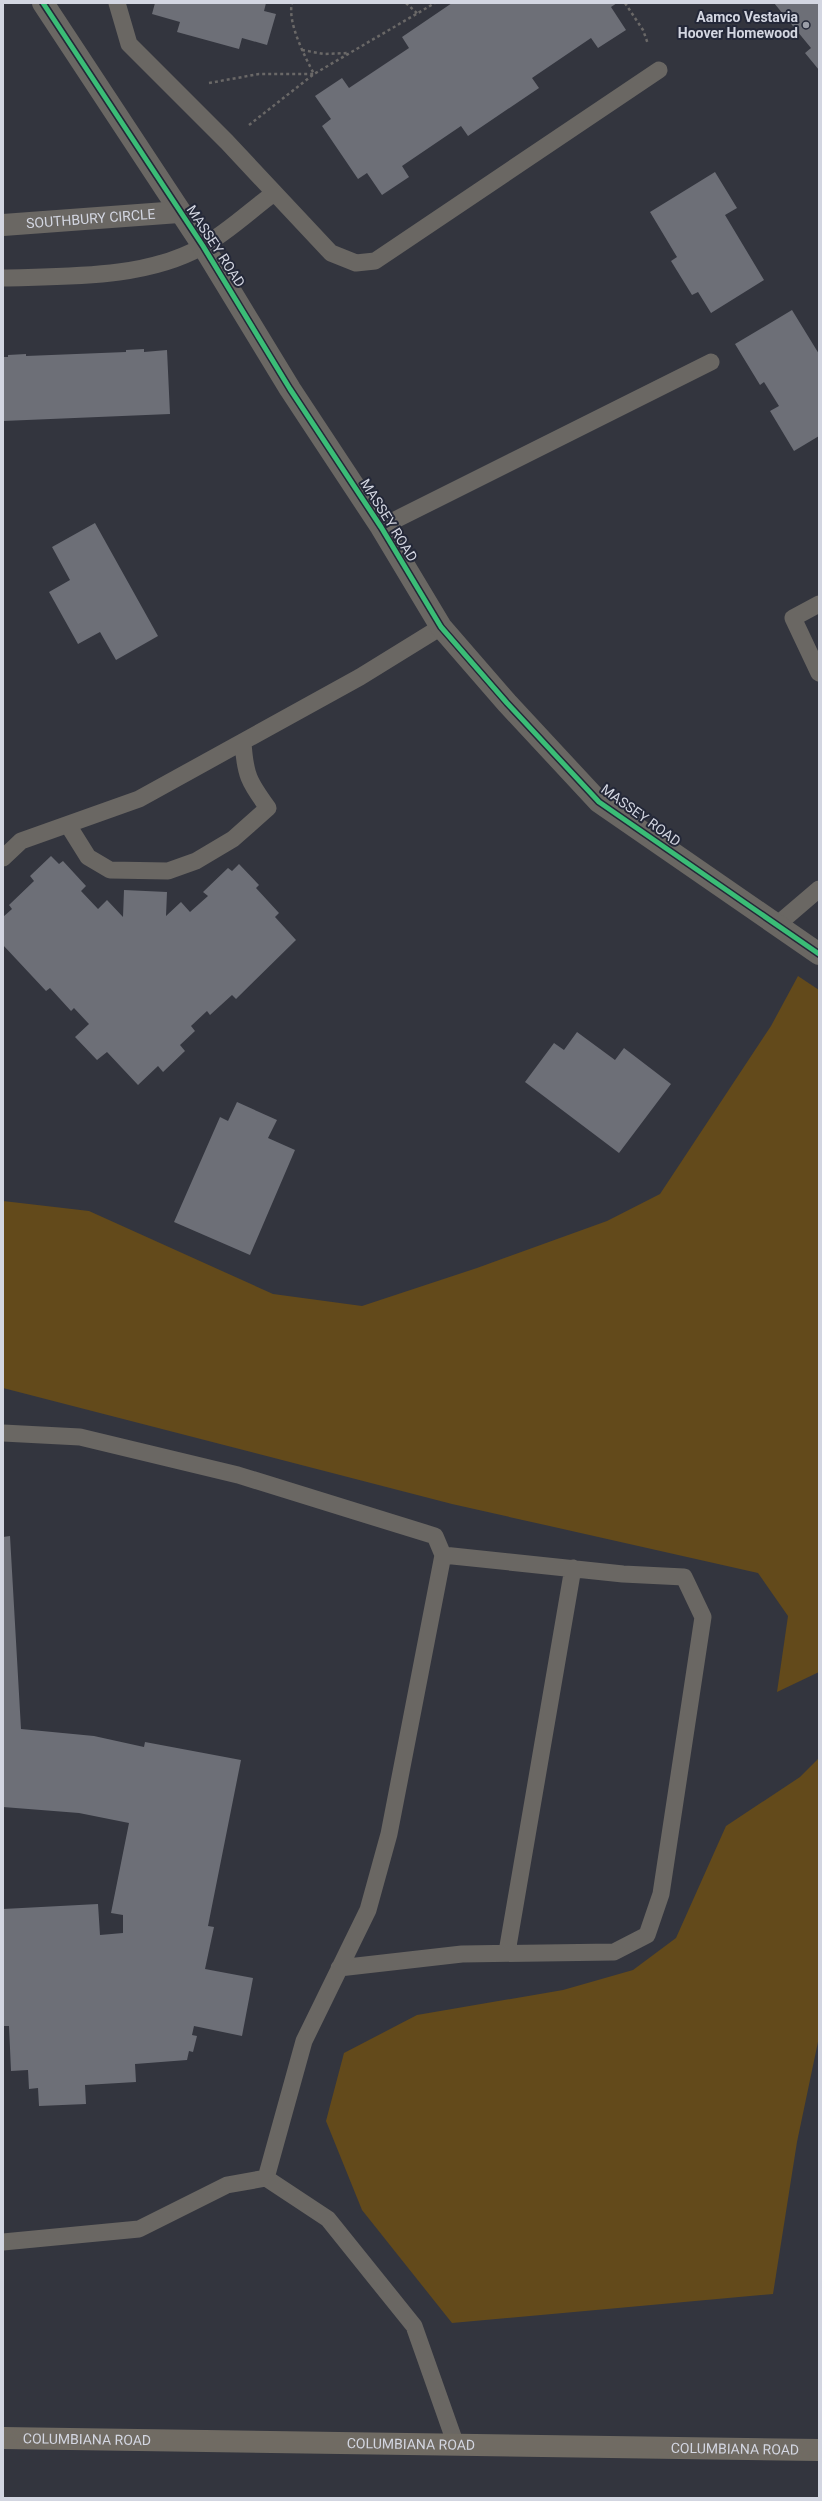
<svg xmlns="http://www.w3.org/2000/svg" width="822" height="2501" font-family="Roboto,sans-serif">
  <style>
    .green { fill: #634a1b }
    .building { fill: #6d6f77 }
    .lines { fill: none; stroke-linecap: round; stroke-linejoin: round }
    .path { stroke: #6a6867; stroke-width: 2.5; stroke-dasharray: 3 3; stroke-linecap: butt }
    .lane { stroke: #6a6763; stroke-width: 17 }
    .street { stroke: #6a6763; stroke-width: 22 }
    .secondary { stroke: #706b63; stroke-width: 22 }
    .cycleway-casing { stroke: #242838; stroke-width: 8 }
    .cycleway { stroke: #3abd76; stroke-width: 5 }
    .poi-dot { fill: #9b9ea8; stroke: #242838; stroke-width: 1.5 }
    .labels { text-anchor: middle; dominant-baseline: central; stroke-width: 4; stroke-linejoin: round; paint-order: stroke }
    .poi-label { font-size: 14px; font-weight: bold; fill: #d3d6e1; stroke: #242838; text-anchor: end }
    .street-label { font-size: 14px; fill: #d3d6e1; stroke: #242838 }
  </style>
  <rect width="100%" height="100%" fill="#33353e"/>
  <path class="green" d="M798,976L819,990V1672L777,1692L788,1616L758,1573L452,1504L3,1388V1201L89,1211L273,1294L362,1306L477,1268L607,1221L660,1194L771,1026Z
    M819,1758V2037L797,2142L773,2294L452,2323L362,2210L326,2121L344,2053L417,2015L563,1990L633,1970L676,1938L726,1826L800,1777Z"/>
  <path class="building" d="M155,3H266L264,11L276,14L267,45L242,38L239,49L177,32L180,22L152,14Z
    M452,3H617L611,7L626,30L598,48L591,38L532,78L539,88L468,136L461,126L402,166L409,177L382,195L367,173L358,179L322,126L331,119L315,96L342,78L349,88L409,48L402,37Z
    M774,3H819V70L805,53L811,48Z
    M715,172L737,208L725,215L764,280L711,313L698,292L692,295L671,261L677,257L650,212Z
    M792,310L819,354V436L794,451L770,411L779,406L764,382L760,385L735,344Z
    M144,349V352L167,350L170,414L3,421V357H8V355L26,354V356L126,352V350Z
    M95,523L158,636L116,660L100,632L78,644L49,592L70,580L52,547Z
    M51,856L59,864L63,861L86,886L81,891L98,909L107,900L123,917L124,890L167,892L166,916L181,902L190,912L208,896L203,892L228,868L232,871L239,864L259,885L256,888L279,913L275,917L296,940L236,999L232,995L210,1015L207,1011L191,1026L195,1031L180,1045L185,1051L163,1072L158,1066L138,1085L107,1052L97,1060L75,1037L89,1024L74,1008L71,1011L50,988L46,991L3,945V917L12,909L9,905L34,881L30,876Z
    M577,1032L615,1060L624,1048L671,1084L619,1153L525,1082L554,1043L564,1050Z
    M237,1102L277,1120L268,1138L295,1150L250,1255L174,1222L220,1117L228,1121Z
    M10,1536L21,1729L94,1736L144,1747L145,1742L241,1760L208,1926L214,1927L205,1969L253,1978L242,2036L194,2026L192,2035L197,2036L193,2052L189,2051L187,2060L135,2064L136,2082L85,2085L86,2104L39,2106L38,2088L29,2089L28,2070L11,2071L9,2026H3V1909L98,1904L100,1935L123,1933V1915L111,1913L129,1823L79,1813L3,1807V1537Z"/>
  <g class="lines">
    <path class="path" d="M406,3L419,15
      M625,3L643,30L648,44
      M302,50L324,54L349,53
      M209,83L259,74H314C305,57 287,22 292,3
      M249,125L314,74L435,3"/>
    <path class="lane" d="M117,3L129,44L227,142L331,253L356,263L375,261L659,70
      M3,278C67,276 146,279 203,246C228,232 251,210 274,193
      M381,527L711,362
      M819,604L793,618L819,673
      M68,825L88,857L110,870L168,871L196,861L233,839L268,808C249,782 245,775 243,742
      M3,858L21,841L139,799L360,677L441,627
      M778,924L819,889
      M3,1433L80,1437L238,1475L435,1536L443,1555L389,1834L368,1910L304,2041L266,2178
      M507,1952L573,1568
      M339,1968L462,1954L614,1952L647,1935L661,1894L703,1617L684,1577L623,1574L443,1555
      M3,2242L139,2229L227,2185L266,2178L328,2219L414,2326L456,2445"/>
    <g class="street">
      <path d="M43,3L203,246L290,389L381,527L441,627L507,703L599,802L819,954"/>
      <path id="s1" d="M3,225L179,212"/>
    </g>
    <path class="secondary" id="s2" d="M3,2438L819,2450"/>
    <defs>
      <path id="cycleway" d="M43,3L203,246L290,389L381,527L441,627L507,703L599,802L819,954"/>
    </defs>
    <use href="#cycleway" class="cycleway-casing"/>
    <use href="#cycleway" class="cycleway"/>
  </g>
  <circle class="poi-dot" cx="806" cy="25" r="4"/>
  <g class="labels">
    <g class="poi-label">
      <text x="798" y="17">Aamco Vestavia<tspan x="798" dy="16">Hoover Homewood</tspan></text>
    </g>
    <g class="street-label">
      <text stroke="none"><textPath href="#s1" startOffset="88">SOUTHBURY CIRCLE</textPath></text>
      <text transform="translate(216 246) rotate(57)">MASSEY ROAD</text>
      <text transform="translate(389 520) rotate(58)">MASSEY ROAD</text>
      <text transform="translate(641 815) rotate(36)">MASSEY ROAD</text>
      <text stroke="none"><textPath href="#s2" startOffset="84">COLUMBIANA ROAD</textPath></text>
      <text stroke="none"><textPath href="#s2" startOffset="408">COLUMBIANA ROAD</textPath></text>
      <text stroke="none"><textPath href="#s2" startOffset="732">COLUMBIANA ROAD</textPath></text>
    </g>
  </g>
  <rect width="822" height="2501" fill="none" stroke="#d3d6e1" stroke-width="8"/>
</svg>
